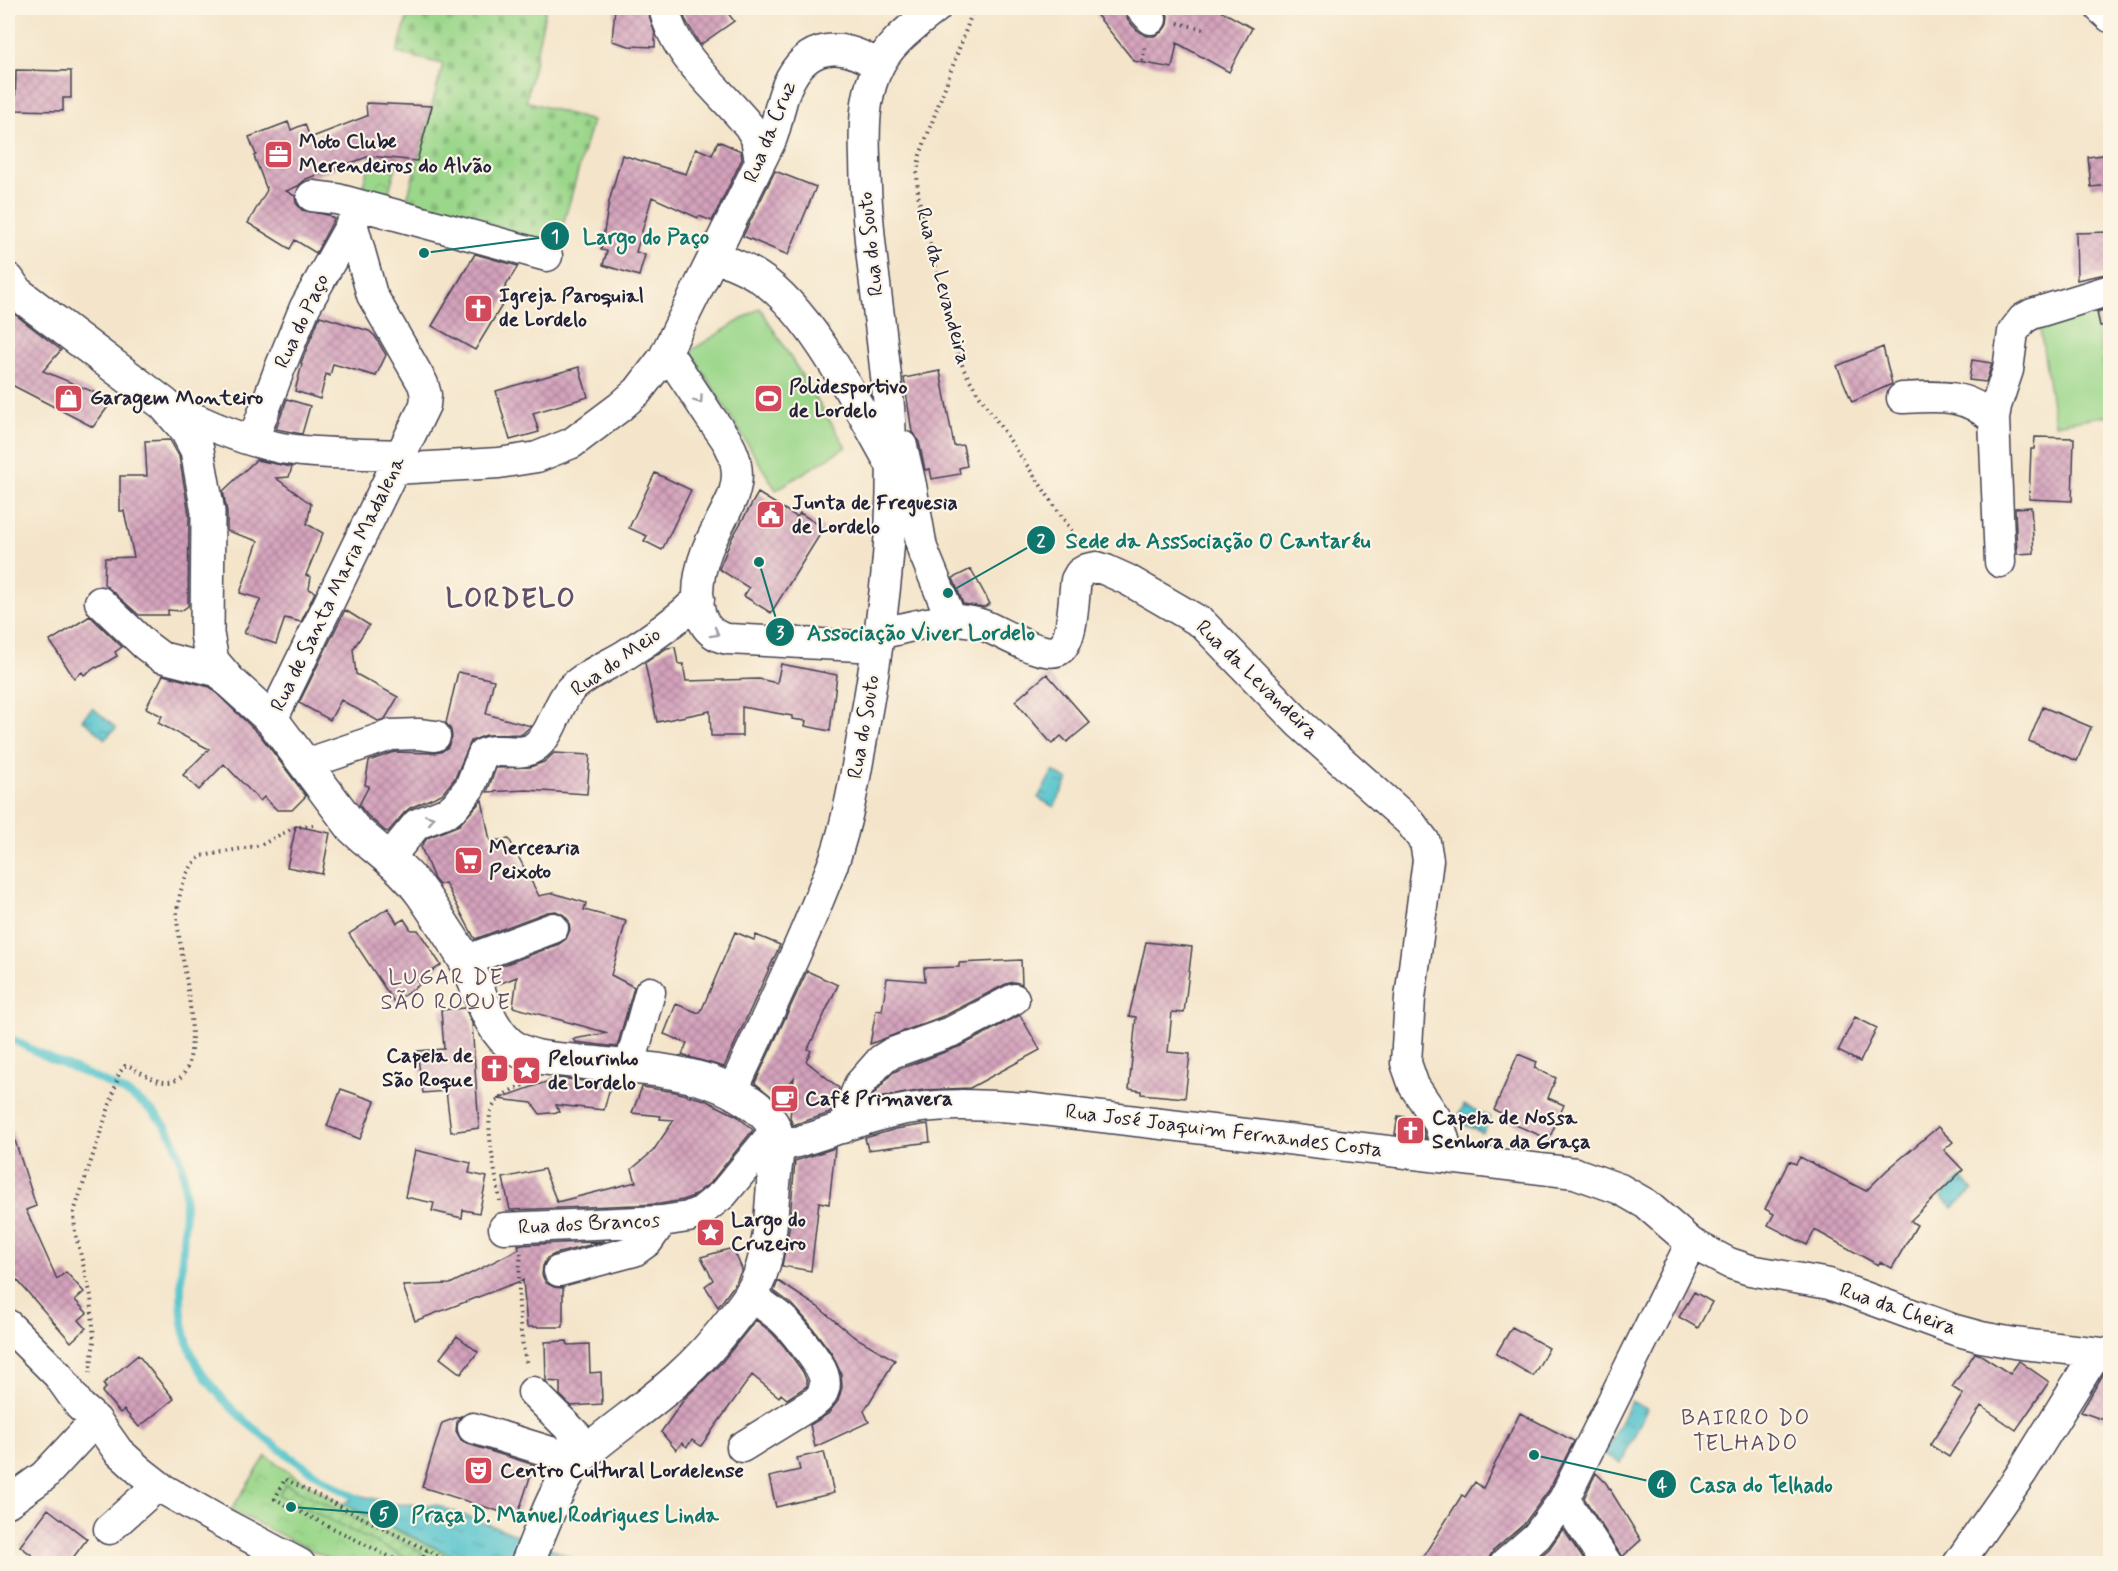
<svg xmlns="http://www.w3.org/2000/svg" width="2118" height="1571" font-family="Mynerve,sans-serif">
  <style>
    .grass { fill: #9bd78b; stroke: #5e7c63; stroke-width: 1.5 }
    .cemetery { fill: url(#cemetery-stones); stroke: #5e7c63; stroke-width: 1.5 }
    .park { fill: url(#park-crowns); stroke: #5e7c63; stroke-width: 1.5 }
    .garden { fill: url(#garden-furrows); stroke: #5e7c63; stroke-width: 1.5 }
    .water { fill: url(#water-ripples); stroke: #3d7484; stroke-width: 1.5 }
    .lines { fill: none; stroke-linecap: round; stroke-linejoin: round }
    .stream { stroke: #58c5cd; stroke-width: 8 }
    .building { fill: url(#building-cross-hatch) }
    .minor-casing { stroke: #423f50; stroke-width: 33 }
    .major-casing { stroke: #423f50; stroke-width: 36 }
    .path { stroke: #423f50; stroke-width: 4; stroke-dasharray: 1.5 4.5; stroke-linecap: butt }
    .minor { stroke: #fff; stroke-width: 30 }
    .major { stroke: #fff; stroke-width: 33 }
    .oneway { stroke: #9c9ca7 }
    .labels { text-anchor: middle; dominant-baseline: central; stroke-width: 4.5; stroke-linejoin: round; paint-order: stroke }
    .street-label { font-size: 21px; fill: #22223b; stroke: #fcf5e5 }
    .poi-label { font-size: 21px; font-weight: bold; fill: #22223b; stroke: #fcf5e5; text-anchor: start }
    .neighbourhood-label { font-size: 22px; letter-spacing: 1.5px; fill: #604f68; stroke: #fcf5e5 }
    .district-label { font-size: 27px; font-weight: bold; letter-spacing: 1.5px; fill: #604f68; stroke: #fcf5e5 }
    .leader { fill: none; stroke: #0f766e; stroke-width: 2 }
    .callout-dot { fill: #0f766e; stroke: #fcf5e5; stroke-width: 2 }
    .mark-label { font-size: 18px; text-anchor: middle; font-weight: bold; fill: #fff }
    .callout-label { font-size: 22px; text-anchor: middle; font-weight: bold; fill: #0f766e; stroke: #fcf5e5; stroke-width: 4.5; stroke-linejoin: round; paint-order: stroke }
  </style>
  <defs>
    <pattern id="cemetery-stones" width="16" height="16" patternUnits="userSpaceOnUse" patternTransform="scale(1.5)"><rect width="16" height="16" fill="#9bd78b"/><path d="M2 7V4a2 2 0 0 1 4 0v3zM10 15v-3a2 2 0 0 1 4 0v3z" fill="#85b879"/></pattern>
    <pattern id="park-crowns" width="20" height="18" patternUnits="userSpaceOnUse" patternTransform="scale(1.5)"><rect width="20" height="18" fill="#9bd78b"/><path d="M2 6a3 3 0 1 1 6 0M12 15a3 3 0 1 1 6 0" fill="none" stroke="#85b879"/></pattern>
    <pattern id="garden-furrows" width="10" height="10" patternUnits="userSpaceOnUse" patternTransform="scale(1.5)"><rect width="10" height="10" fill="#9bd78b"/><path d="M-1 1l2-2M0 10L10 0M9 11l2-2" fill="none" stroke="#85b879"/></pattern>
    <pattern id="water-ripples" width="26" height="14" patternUnits="userSpaceOnUse" patternTransform="scale(1.5)"><rect width="26" height="14" fill="#58c5cd"/><path d="M2 4q2-2 4 0t4 0M15 11q2-2 4 0t4 0" fill="none" stroke="#48a0a8"/></pattern>
    <pattern id="building-cross-hatch" width="8" height="8" patternUnits="userSpaceOnUse" patternTransform="scale(1.5)"><rect width="8" height="8" fill="#d4a2bc"/><path d="M0 0l8 8M0 8l8-8" fill="none" stroke="#ac849a"/></pattern>
  </defs>
  <rect width="100%" height="100%" fill="#fcf5e5"/>
  <filter id="ink" filterUnits="userSpaceOnUse"><feTurbulence type="fractalNoise" baseFrequency=".0167" numOctaves="2"/><feDisplacementMap in="SourceGraphic" scale="12" xChannelSelector="R" yChannelSelector="G"/><feConvolveMatrix kernelMatrix="1 2 1 2 8 2 1 2 1" color-interpolation-filters="sRGB"/></filter>
  <filter id="wash" filterUnits="userSpaceOnUse"><feTurbulence type="fractalNoise" baseFrequency=".008" numOctaves="4" result="noise"/><feDisplacementMap in="SourceGraphic" scale="24" xChannelSelector="R" yChannelSelector="G"/><feGaussianBlur stdDeviation="1.35" result="paint"/><feColorMatrix in="noise" values="0 0 0 0 0 0 0 0 0 0 0 0 0 0 0 0 0 1.4 0 .05"/><feComposite in="paint" operator="in"/></filter>
  <g filter="url(#wash)">
    <rect width="100%" height="100%" fill="#f4e5ca"/>
    <path class="grass" d="M2095,307L2110,415L2055,424L2038,316Z
      M760,308L846,447L776,490L690,351Z"/>
    <path class="cemetery" d="M410,8H546L526,101L592,121L557,247L473,220L470,226L405,207L443,64L397,53Z"/>
    <path class="park" d="M371,156L398,159L387,198L362,190Z
      M266,1456C327,1502 399,1531 468,1563H337L231,1510Z"/>
    <path class="garden" d="M285,1484L422,1552L420,1557L432,1563H417L279,1495Z"/>
    <path class="water" d="M93,708L116,728L105,739L82,719Z
      M1053,771L1068,780L1054,807L1038,798Z
      M1464,1105L1490,1117L1483,1133L1456,1121Z
      M1961,1177L1973,1190L1953,1208L1941,1196Z
      M1631,1401L1647,1409L1621,1463L1604,1455Z
      M359,1495L396,1504L436,1505L520,1536L508,1563H468L343,1504Z
      M546,1546L583,1563L539,1564Z"/>
    <g class="lines">
      <path class="stream" d="M8,1037C26,1047 45,1056 65,1065C102,1081 147,1095 170,1133C190,1167 185,1211 183,1249C181,1281 178,1313 188,1344C209,1408 306,1471 364,1502"/>
    </g>
    <g id="blocks">
      <path class="building" d="M615,8H647L655,34V47L629,46L612,41Z
        M682,8H724L734,21L700,45L685,19Z
        M1091,8H1124L1128,20L1138,31L1146,36H1154L1162,32L1167,25L1168,16L1164,8H1216L1252,28L1229,72L1177,43L1172,68L1134,61Z
        M16,70L71,71V98H63V111L15,110Z
        M366,103L432,106L417,161L370,156L306,179L298,186L286,191L295,196L296,203L302,210L328,215L334,219L316,253L295,240L290,249L248,223L267,190L254,156L256,155L249,137L288,122L291,130L305,124L310,138L367,116Z
        M718,141L741,151L742,159L712,221L699,216L698,218L652,197L636,252L645,255L639,276L603,265L607,251L601,250L609,202L622,155L686,174L696,148L712,155Z
        M2110,154V185L2091,187L2088,157Z
        M775,171L816,187L788,255L743,236Z
        M2110,232V273L2077,280L2076,233Z
        M475,254L518,266L501,294L507,297L475,350L432,326Z
        M2110,308V325L2100,326L2097,312Z
        M8,309L61,350L43,371L113,400L93,427L8,383Z
        M320,316L369,331L375,336L386,355L376,376L333,364L330,376L326,374L320,399L295,391L302,364L301,363Z
        M1883,347L1892,384L1852,402L1837,366Z
        M1972,360L1992,363L1986,382L1969,380Z
        M579,367L588,397L533,413L539,432L510,440L496,391Z
        M940,371L954,446L963,445L967,466L959,468L960,474L932,479L930,469L925,470L919,442L912,432L904,378Z
        M287,399L310,406L302,434L276,429Z
        M2035,437L2074,438L2072,501L2029,499L2031,449H2034Z
        M170,440L179,456L189,514L188,606L181,611L168,610V615H139L104,584L105,558L134,557L124,511H120V476H147L145,441Z
        M256,460L292,467L289,477L276,478L311,504L307,524L323,533L306,575L311,577L309,589L315,592L301,622L285,618L276,644L244,633L261,599L240,593L258,541L227,531V512L223,491Z
        M655,473L691,490L662,550L644,541L647,536L629,528Z
        M758,493L797,517L800,513L824,528L771,613L744,596L749,588L719,569L732,538Z
        M2031,507L2034,553L2017,554L2015,508Z
        M971,569L990,604L984,607L963,604L953,578Z
        M345,610L369,625L353,649L356,674L398,697L385,719L378,721L341,700L330,720L299,703Z
        M90,616L122,647L115,652L117,656L97,668L96,667L84,675L82,672L74,678L50,641Z
        M675,647L678,664H683L686,681L759,679L777,683L781,664L837,675L830,731L805,726L806,721L792,719V716L742,707V736H711L710,711L657,722L645,663L667,648Z
        M458,672L494,680L486,714L531,726L522,734L486,735L471,741L455,778L442,794L410,808L404,813L388,832L385,831L367,815L359,805L369,786L365,785L369,761L394,752L434,753L441,752L448,747L452,737L451,730L446,723Z
        M1047,674L1090,723L1067,742L1061,736L1052,744L1015,701Z
        M163,675L210,687L260,735L306,796L292,810H277L264,797L260,801L224,764L199,790L183,775L209,749L158,723L162,716L146,708Z
        M2043,707L2091,727L2077,761L2029,741Z
        M554,753L590,755L587,794L526,790L487,792L496,768L530,767L544,762Z
        M482,800L490,841L509,839L539,896L553,893L586,903L584,910L626,921L611,975L634,987L617,1047L575,1042L573,1039L608,1033L513,1007L517,977L496,985L490,970L559,944L566,939L570,930L569,921L564,915L556,911L547,912L475,939L445,883L439,885L434,879L421,847L427,838L459,825Z
        M296,826L330,833L322,874L287,867Z
        M388,908L397,923L404,919L411,930H418L441,965L417,981L419,985L394,1002L349,934Z
        M735,932L754,940L756,935L780,945L724,1067L682,1055L687,1043L664,1034L676,1004L699,1013L701,1009H702Z
        M1146,942L1192,947L1184,1013L1172,1012L1168,1052L1190,1054L1185,1098L1141,1094V1091L1129,1089L1136,1017L1129,1016Z
        M1021,960L1022,984L1014,982L1006,984L946,1015L870,1044L876,1010L882,1011L887,978L925,981L924,968L959,967V963Z
        M807,971L838,985L808,1049L811,1051L806,1061L839,1088L830,1113L793,1125L790,1118L794,1078L777,1101L755,1083Z
        M465,1008L472,1023L479,1128L451,1132L446,1091L423,1093L417,1051L444,1049L441,1010Z
        M1020,1015L1040,1050L970,1088L923,1090L872,1099L874,1094L892,1073L900,1069L961,1046Z
        M1855,1017L1877,1028L1860,1062L1838,1051Z
        M1518,1054L1537,1062L1534,1068L1556,1078L1548,1098L1564,1105L1549,1139L1506,1121L1508,1116L1494,1110Z
        M557,1078L611,1084L604,1110L556,1105L559,1112L540,1114L532,1103L498,1099Z
        M642,1087L675,1092L705,1100L737,1116L753,1130L711,1182L693,1196L683,1200L660,1204L510,1210L503,1178L544,1169L557,1202L636,1182L632,1169L653,1151L674,1120L660,1119L661,1116L632,1113Z
        M341,1089L375,1101L360,1139L327,1126Z
        M1398,1116L1415,1118L1423,1130L1425,1138L1395,1134Z
        M928,1124L930,1142L868,1150L865,1138L896,1129Z
        M1938,1127L1953,1142L1944,1150L1963,1170L1910,1221L1917,1225L1892,1268L1880,1262L1878,1265L1815,1230L1807,1245L1768,1225L1774,1214L1765,1209L1789,1161L1796,1164L1800,1157L1866,1191L1887,1170Z
        M12,1131L36,1206L26,1210L57,1279L66,1272L84,1292L75,1300L87,1313L79,1320L86,1328L71,1342L17,1280L13,1282L8,1269V1132Z
        M835,1148L829,1204L819,1202L811,1271L782,1266L789,1230L795,1161Z
        M415,1150L471,1163L469,1173L487,1177L479,1213L463,1210L462,1218L432,1211L434,1203L405,1197Z
        M605,1241L555,1254L547,1258L543,1266L542,1275L546,1283L554,1287L563,1288V1327H527L523,1280L415,1321L403,1286L450,1284L519,1249L518,1245Z
        M729,1249L735,1253L742,1269L735,1284L718,1307L705,1286L713,1280L701,1257Z
        M778,1281L818,1307L853,1336L895,1360L864,1411L869,1422L815,1447L810,1425L828,1414L838,1401L842,1387L841,1374L832,1354L808,1322L793,1305L774,1291Z
        M1694,1292L1712,1302L1698,1328L1679,1317Z
        M756,1320L772,1333L784,1346L803,1372L807,1382V1386L787,1399L781,1394L779,1397L752,1375L701,1446L692,1440L687,1447L682,1443L676,1450L661,1432L685,1398L721,1363Z
        M1512,1327L1549,1348L1533,1376L1496,1354Z
        M457,1336L478,1352L461,1374L440,1358Z
        M567,1341L568,1345L589,1344L590,1373L601,1372L602,1404L571,1406L560,1395V1382L546,1381L545,1342Z
        M1975,1353L1981,1355L2010,1374L2019,1361L2049,1382L2016,1430L1981,1406L1949,1457L1930,1445L1963,1394L1952,1387Z
        M138,1355L174,1399L139,1427L124,1410L120,1413L102,1392L106,1388L103,1384Z
        M2105,1371H2110V1422L2081,1412Z
        M1520,1413L1574,1441L1549,1490L1524,1524L1493,1551L1489,1558L1488,1563H1419L1462,1495L1465,1497L1475,1482L1483,1488Z
        M461,1416L457,1422L456,1431L461,1440L468,1444L534,1465L517,1517L422,1487L442,1423Z
        M824,1452L834,1493L776,1507L769,1477L800,1470L797,1458Z
        M1596,1473L1606,1483L1641,1540L1622,1557L1584,1498Z
        M48,1509L87,1539L69,1563H42L20,1546Z
        M1563,1529L1586,1563H1532L1549,1549Z"/>
    </g>
  </g>
  <g filter="url(#ink)">
    <use href="#blocks" fill-opacity="0" stroke="#423f50" stroke-width="1.5"/>
    <g class="lines">
      <defs>
        <path id="minor" d="M664,8C674,56 719,89 749,126L756,138L760,161
          M1141,8L1151,19
          M2100,8L2110,17
          M312,196L337,199L547,256
          M713,256C729,262 746,268 760,278C813,313 858,407 890,463
          M667,352C681,373 696,395 710,417C720,431 734,447 736,465C738,475 736,487 733,496C725,515 714,532 707,550C696,579 688,632 728,639L877,647
          M1902,398C1939,396 1965,393 1994,419
          M164,404C201,422 240,440 281,448C320,455 362,453 401,455
          M253,440L280,368L305,307L357,214
          M902,446L911,485L922,548L952,621
          M394,469L499,463L537,457L572,443L620,407L638,391L664,357L771,140C778,123 779,104 787,86C806,42 842,41 879,66
          M2000,562L1994,419L1996,406L2008,370L2013,332L2023,319L2032,314L2110,290
          M100,602L145,645L161,657L220,672
          M879,634C911,627 951,613 983,625C999,631 1044,659 1059,650C1074,640 1073,597 1076,580L1080,573L1087,569L1097,567L1106,570L1128,580L1202,623L1300,724L1410,822L1425,842L1428,860L1410,998L1406,1063L1414,1086L1439,1123L1449,1157
          M272,720L425,405L426,395L423,384L372,295L352,223
          M306,764L391,735L418,734L435,736
          M389,858L417,824L448,812L455,806L470,787L483,754C498,746 518,757 533,748C553,735 555,707 570,690C584,675 607,666 625,655C651,639 676,621 699,599
          M465,961L553,928
          M629,1068L650,992
          M732,1092C767,1016 804,940 834,861C849,818 856,772 864,727C882,627 897,523 890,420C884,333 866,246 865,158C864,131 864,100 875,74C886,45 913,26 936,8
          M843,1128L859,1085L881,1060L892,1053L953,1031L1014,999
          M777,1147C817,1139 853,1121 892,1112C936,1102 981,1105 1026,1108L1575,1173L1620,1189L1646,1204L1691,1243L1729,1263L1750,1270L1829,1284L1955,1330L1981,1337L2014,1343L2110,1354
          M504,1228L662,1221L688,1217L702,1211L723,1194L775,1131
          M559,1271L634,1251L648,1241L662,1221
          M8,1325L58,1375L80,1406L96,1420L118,1451L140,1471L163,1489L221,1522L300,1564
          M533,1392L590,1449
          M473,1428L577,1460
          M742,1447L815,1402C838,1383 815,1359 802,1342C796,1334 789,1325 781,1318C771,1310 761,1303 751,1296
          M1564,1499L1607,1564
          M8,1502L44,1476L96,1420
          M109,1529L158,1485
          M1505,1564L1537,1536L1564,1499L1691,1243
          M1958,1564L2021,1474L2096,1353"/>
        <path id="major" d="M8,280L16,292L29,302L164,404L186,429L197,450L208,512L207,634L212,661L229,681L272,720L353,828C378,852 402,865 423,895C437,916 452,938 465,960C480,988 487,1030 515,1048C533,1060 560,1059 581,1062C624,1067 669,1068 711,1082C731,1089 768,1109 775,1130C780,1145 775,1164 774,1179C771,1210 771,1245 760,1275C754,1293 743,1306 732,1320C716,1341 699,1360 679,1378C647,1407 609,1431 577,1460C554,1491 542,1528 527,1564"/>
      </defs>
      <use href="#minor" class="minor-casing"/>
      <use href="#major" class="major-casing"/>
      <path class="path" d="M974,8L920,155L917,172L918,195L956,348L964,370L977,392L1080,543
        M1178,23L1203,29
        M1142,61L1146,44
        M500,1201C497,1180 485,1128 491,1111C496,1097 511,1090 524,1085
        M521,1253C517,1289 518,1330 527,1365
        M90,1373L94,1341L91,1296L75,1232L74,1212L112,1098L119,1073L125,1066H129C140,1071 155,1083 168,1082C217,1080 175,941 177,914C178,896 186,865 202,856L261,845L293,828L313,825
        M427,1550L424,1556L439,1564
        M404,1564L275,1499L285,1479L455,1564"/>
      <use href="#minor" class="minor"/>
      <use href="#major" class="major"/>
    </g>
    <defs><path id="oneway-chevron" d="M-2-3.5L2.5 0L-2 3.5" fill="none" stroke-width="1.6" stroke-linecap="round" stroke-linejoin="round" transform="scale(1.5)"/></defs>
    <g class="oneway">
      <use href="#oneway-chevron" transform="translate(699 400) rotate(56)"/>
      <use href="#oneway-chevron" transform="translate(715 633) rotate(29)"/>
      <use href="#oneway-chevron" transform="translate(430 819) rotate(-19)"/>
    </g>
  </g>
  <defs>
    <symbol id="office-square" viewBox="-11 -11 22 22"><rect x="-9" y="-9" width="18" height="18" rx="4" fill="#d1495b" stroke="#fcf5e5"/><path d="M-6-3h4V-5.5h4V-3h4V5H-6ZM-1-4.5V-3h2v-1.5ZM-6 0V1H6V0Z" fill="#fff"/></symbol>
    <symbol id="church-square" viewBox="-11 -11 22 22"><rect x="-9" y="-9" width="18" height="18" rx="4" fill="#d1495b" stroke="#fcf5e5"/><path d="M-1.2-6h2.4v3.5h3.3v2.4h-3.3V6h-2.4V-.1h-3.3v-2.4h3.3Z" fill="#fff"/></symbol>
    <symbol id="shop-square" viewBox="-11 -11 22 22"><rect x="-9" y="-9" width="18" height="18" rx="4" fill="#d1495b" stroke="#fcf5e5"/><path d="M-5-2.5h2.3a2.7 3.5 0 0 1 5.4 0H5L5.5 6h-11ZM-1.5-2.5h3a1.5 2.3 0 0 0-3 0Z" fill="#fff"/></symbol>
    <symbol id="stadium-square" viewBox="-11 -11 22 22"><rect x="-9" y="-9" width="18" height="18" rx="4" fill="#d1495b" stroke="#fcf5e5"/><path d="M0-5a6.5 5 0 1 0 0 10a6.5 5 0 1 0 0-10ZM-3.5-1.8h7v3.6h-7Z" fill="#fff"/></symbol>
    <symbol id="civic-square" viewBox="-11 -11 22 22"><rect x="-9" y="-9" width="18" height="18" rx="4" fill="#d1495b" stroke="#fcf5e5"/><path d="M-.6-6.5H3V-4.5H.6V-3L4-1V1h2V6H-6V1h2V-1L-.6-3ZM-1.2 2.5V6h2.4V2.5Z" fill="#fff"/></symbol>
    <symbol id="supermarket-square" viewBox="-11 -11 22 22"><rect x="-9" y="-9" width="18" height="18" rx="4" fill="#d1495b" stroke="#fcf5e5"/><path d="M-6-5.5h2.5l.6 2H6L4.5 2H-2.5L-4.4-4H-6ZM-1.5 3.2a1.3 1.3 0 1 0 .1 0ZM3 3.2a1.3 1.3 0 1 0 .1 0Z" fill="#fff"/></symbol>
    <symbol id="sight-square" viewBox="-11 -11 22 22"><rect x="-9" y="-9" width="18" height="18" rx="4" fill="#d1495b" stroke="#fcf5e5"/><path d="M0-6L1.8-2.2L6-1.7L2.9 1.2L3.7 5.4L0 3.3L-3.7 5.4L-2.9 1.2L-6-1.7L-1.8-2.2Z" fill="#fff"/></symbol>
    <symbol id="cafe-square" viewBox="-11 -11 22 22"><rect x="-9" y="-9" width="18" height="18" rx="4" fill="#d1495b" stroke="#fcf5e5"/><path d="M-5.5-4.5H6V0H3Q3 3.5 0 3.5H-2.5Q-5.5 3.5-5.5 0ZM3-3.2v2h1.7v-2ZM-6 4.5H4V6H-6Z" fill="#fff"/></symbol>
    <symbol id="theatre-square" viewBox="-11 -11 22 22"><rect x="-9" y="-9" width="18" height="18" rx="4" fill="#d1495b" stroke="#fcf5e5"/><path d="M-5-5.5Q0-4 5-5.5V0Q5 5 0 6Q-5 5-5 0ZM-3.3-2.5H-1v1.5H-3.3ZM1-2.5H3.3v1.5H1ZM-2.8 1Q0 5.5 2.8 1Z" fill="#fff"/></symbol>
  </defs>
  <g fill-rule="evenodd">
    <use href="#office-square" x="262" y="138" width="33" height="33"/>
    <use href="#church-square" x="462" y="292" width="33" height="33"/>
    <use href="#shop-square" x="52" y="382" width="33" height="33"/>
    <use href="#stadium-square" x="752" y="382" width="33" height="33"/>
    <use href="#civic-square" x="754" y="498" width="33" height="33"/>
    <use href="#supermarket-square" x="452" y="844" width="33" height="33"/>
    <use href="#church-square" x="478" y="1052" width="33" height="33"/>
    <use href="#sight-square" x="510" y="1054" width="33" height="33"/>
    <use href="#cafe-square" x="768" y="1082" width="33" height="33"/>
    <use href="#church-square" x="1394" y="1114" width="33" height="33"/>
    <use href="#sight-square" x="694" y="1216" width="33" height="33"/>
    <use href="#theatre-square" x="462" y="1454" width="33" height="33"/>
  </g>
  <g class="labels">
    <g class="street-label">
      <text transform="translate(770 132) rotate(-68)">Rua da Cruz</text>
      <text transform="translate(871 244) rotate(-96)">Rua do Souto</text>
      <text transform="translate(943 286) rotate(75)">Rua da Levandeira</text>
      <text transform="translate(302 321) rotate(-65)">Rua do Paço</text>
      <text transform="translate(338 584) rotate(-64)">Rua de Santa Maria Madalena</text>
      <text transform="translate(616 662) rotate(-35)">Rua do Meio</text>
      <text transform="translate(1257 680) rotate(44)">Rua da Levandeira</text>
      <text transform="translate(864 727) rotate(-80)">Rua do Souto</text>
      <text transform="translate(1224 1131) rotate(7)">Rua José Joaquim Fernandes Costa</text>
      <text transform="translate(589 1224) rotate(-3)">Rua dos Brancos</text>
      <text transform="translate(1898 1309) rotate(19)">Rua da Cheira</text>
    </g>
    <g class="poi-label">
      <text x="299" y="142">Moto Clube<tspan x="299" dy="24">Merendeiros do Alvão</tspan></text>
      <text x="499" y="296">Igreja Paroquial<tspan x="499" dy="24">de Lordelo</tspan></text>
      <text x="789" y="387">Polidesportivo<tspan x="789" dy="24">de Lordelo</tspan></text>
      <text x="90" y="398">Garagem Monteiro</text>
      <text x="792" y="503">Junta de Freguesia<tspan x="792" dy="24">de Lordelo</tspan></text>
      <text x="489" y="848">Mercearia<tspan x="489" dy="24">Peixoto</tspan></text>
      <text x="473" y="1056" text-anchor="end">Capela de<tspan x="473" dy="24">São Roque</tspan></text>
      <text x="548" y="1059">Pelourinho<tspan x="548" dy="24">de Lordelo</tspan></text>
      <text x="805" y="1099">Café Primavera</text>
      <text x="1432" y="1118">Capela de Nossa<tspan x="1432" dy="24">Senhora da Graça</tspan></text>
      <text x="731" y="1220">Largo do<tspan x="731" dy="24">Cruzeiro</tspan></text>
      <text x="500" y="1471">Centro Cultural Lordelense</text>
    </g>
    <g class="neighbourhood-label">
      <text x="446" y="978">LUGAR DE<tspan x="446" dy="25">SÃO ROQUE</tspan></text>
      <text x="1746" y="1419">BAIRRO DO<tspan x="1746" dy="25">TELHADO</tspan></text>
    </g>
    <g class="district-label">
      <text x="511" y="599">LORDELO</text>
    </g>
  </g>
  <path class="leader" d="M424 253L555 236M948 593L1041 540M759 562L780 632M1534 1455L1662 1484M291 1507L384 1514"/>
  <g class="callout-dot">
    <circle cx="424" cy="253" r="6"/>
    <circle cx="948" cy="593" r="6"/>
    <circle cx="759" cy="562" r="6"/>
    <circle cx="1534" cy="1455" r="6"/>
    <circle cx="291" cy="1507" r="6"/>
    <circle cx="555" cy="236" r="15"/>
    <circle cx="1041" cy="540" r="15"/>
    <circle cx="780" cy="632" r="15"/>
    <circle cx="1662" cy="1484" r="15"/>
    <circle cx="384" cy="1514" r="15"/>
  </g>
  <g class="mark-label">
    <text x="555" y="242">1</text>
    <text x="1041" y="546">2</text>
    <text x="780" y="638">3</text>
    <text x="1662" y="1491">4</text>
    <text x="384" y="1520">5</text>
  </g>
  <g class="callout-label">
    <text x="646" y="244">Largo do Paço</text>
    <text x="1218" y="548">Sede da Asssociação O Cantaréu</text>
    <text x="921" y="640">Associação Viver Lordelo</text>
    <text x="1761" y="1492">Casa do Telhado</text>
    <text x="565" y="1522">Praça D. Manuel Rodrigues Linda</text>
  </g>
  <rect width="2118" height="1571" fill="none" stroke="#fcf5e5" stroke-width="30"/>
</svg>
